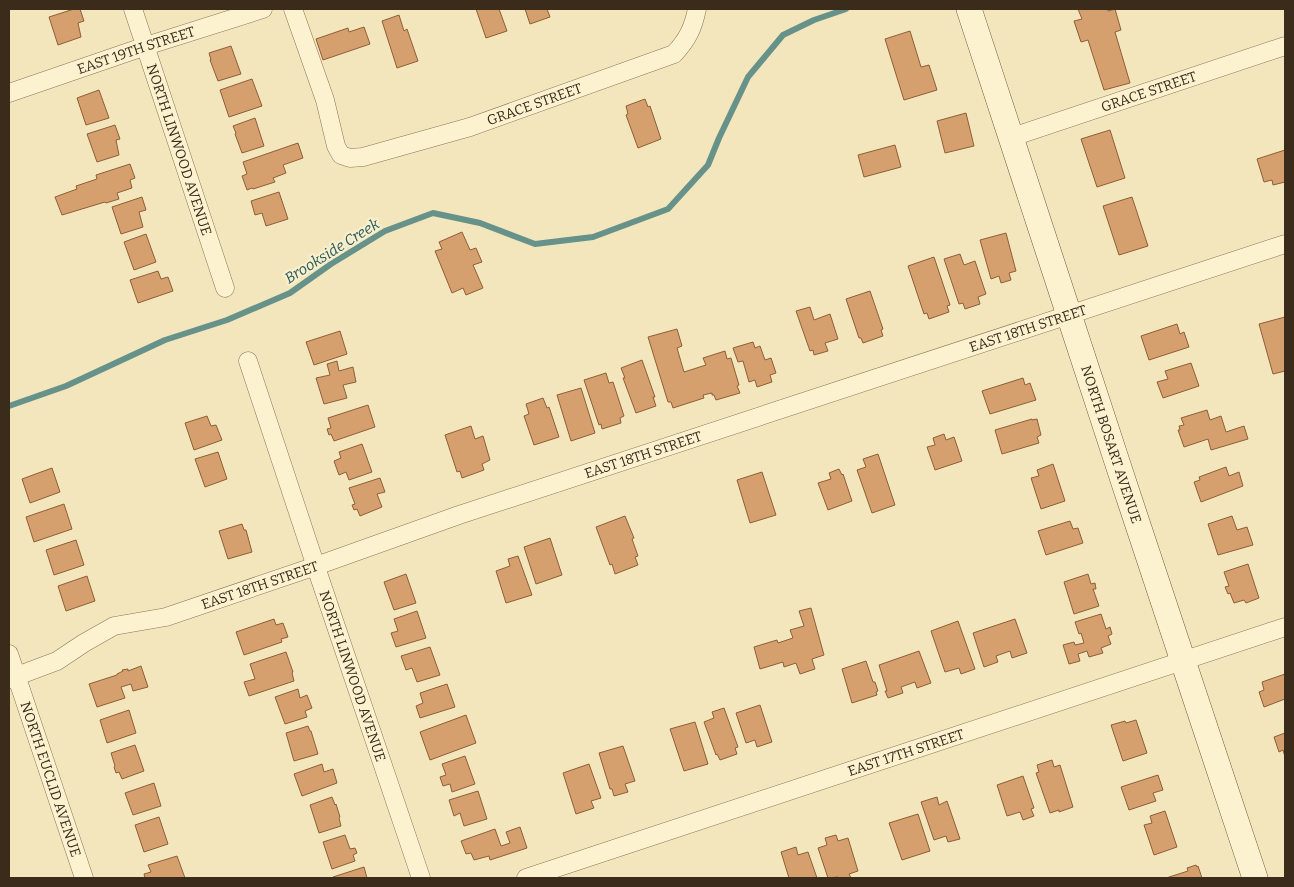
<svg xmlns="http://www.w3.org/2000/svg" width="1294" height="887" font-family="Bitter,serif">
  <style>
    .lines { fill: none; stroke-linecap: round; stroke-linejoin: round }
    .stream { stroke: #67928a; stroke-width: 6 }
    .building { fill: #d59f6e; stroke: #8e5f37 }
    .street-casing { stroke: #8c7554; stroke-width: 19 }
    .secondary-casing { stroke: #6e5637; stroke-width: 26 }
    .street { stroke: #fcf2d0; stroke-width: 18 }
    .secondary { stroke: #fcf2d0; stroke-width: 25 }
    .labels { text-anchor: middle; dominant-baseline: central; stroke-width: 4.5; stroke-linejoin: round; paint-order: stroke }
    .street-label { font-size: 14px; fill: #3a2b1a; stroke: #f9efcd }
    .water-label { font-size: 15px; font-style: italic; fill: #285b5b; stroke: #f9efcd }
  </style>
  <rect width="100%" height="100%" fill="#f3e6bc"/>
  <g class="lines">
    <path class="stream" d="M9,406L66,386L165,340L227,320L290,293L331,264L385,231L433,213L480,223L535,244L593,237L668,209L708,165L719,138L748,77L783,35L814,20L846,9"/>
  </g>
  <path class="building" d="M74,9H80L84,21L78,23L81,37L58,45L49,17Z
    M476,9H499L507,31L486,38Z
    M525,9H547L550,17L530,24Z
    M1078,9H1107L1108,11L1115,9L1121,30L1115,32L1130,83L1104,90L1088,40L1081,42L1074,21L1082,19Z
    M399,15L404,31L407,29L418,61L397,68L382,21Z
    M364,27L370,44L323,60L316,39L348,28L349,32Z
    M910,31L921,67L929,65L937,90L904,100L885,39Z
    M231,46L241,74L218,81L210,60H211L209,53Z
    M252,79L262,106L229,117L220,90Z
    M99,90L109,118L86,125L77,98Z
    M645,99L648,107L650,106L661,139L638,148L626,115L628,114L626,106Z
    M966,113L974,146L945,153L937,121Z
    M255,118L264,146L242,153L235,134L236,133L233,126Z
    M115,125L120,139L116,140L119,155L97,162L87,134Z
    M1110,130L1125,178L1097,187L1081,139Z
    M298,143L303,158L283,165L286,173L273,178L275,182L253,189L252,188L247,190L242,176L247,174L243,162Z
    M895,145L901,167L864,177L858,155Z
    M1285,150V182L1273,185L1272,180L1264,182L1257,159Z
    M130,164L135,178L130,180L132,188L117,193L119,199L106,203L105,202L62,215L55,197L77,189L76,186L97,179L96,175Z
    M279,192L288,219L266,226L262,213L255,215L251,201Z
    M142,197L146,210L139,212L143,227L121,234L112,207Z
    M1132,197L1148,246L1119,255L1103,206Z
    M462,232L470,250L476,248L482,262L473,265L483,288L466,295L463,288L452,293L435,251L442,249L439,242Z
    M1006,233L1016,271L1009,273L1011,280L1001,283L999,276L991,279L980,240Z
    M146,234L156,262L134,270L124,242Z
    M960,254L964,265L975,261L986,294L978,297L980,304L965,309L963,303L959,304L944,259Z
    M934,257L950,305L947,306L949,312L929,319L927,313L924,314L908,266Z
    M158,271L161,279L168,277L173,291L138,303L130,280Z
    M870,291L883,329L881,330L883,336L863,343L861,338H859L846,299Z
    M810,307L814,320L830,314L838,339L825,343L828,351L814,355L813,350L810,351L796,311Z
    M1285,317V371L1273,374L1259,324Z
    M1177,324L1180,334L1184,332L1189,347L1149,360L1141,336Z
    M677,329L682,346L677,348L684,372L706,365L703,358L725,351L727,359L731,358L739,385L737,386L740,393L716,400L714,395H712V393L703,395L704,398L673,408L671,402H668L648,337Z
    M340,331L347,354L314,365L306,342Z
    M753,342L755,348L760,346L765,360L771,358L776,373L770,375L772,382L757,387L755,380L749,382L743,361L738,362L733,348Z
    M642,360L655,397H653L656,406L636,413L623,378H625L621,368Z
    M337,361L339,371L353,367L356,382L343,385L347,398L324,404L316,378L330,375L327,364Z
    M1191,363L1199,386L1163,398L1157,382L1168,379L1165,371Z
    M606,373L609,383L613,382L624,416L620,418L621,423L602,429L601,424L599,425L584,380Z
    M1023,378L1025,385L1030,383L1036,400L990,414L982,391Z
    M581,388L595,433L571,441L557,395Z
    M543,398L547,408L549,407L559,437L534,445L524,416L529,414L526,404Z
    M368,405L375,427L334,441L331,434L329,435L327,429L331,428L328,418Z
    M1207,410L1210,420L1221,416L1226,432L1244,426L1248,439L1211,450L1208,439L1184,447L1178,430H1180L1179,426L1184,425L1181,418Z
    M207,416L211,426L216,425L222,440L194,450L185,423Z
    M1032,419V420L1037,419L1041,435L1037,437L1039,443L1002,454L995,430Z
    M471,426L475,439L483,436L490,460L482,464L484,470L462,478L460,471L457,472L445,435Z
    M944,434L946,440L954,437L962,461L935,470L927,447L935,445L933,438Z
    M362,444L372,472L349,480L346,472L339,475L334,461L341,458L339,452Z
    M218,452L227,479L205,487L195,459Z
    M878,454L895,505L872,513L857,470L866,467L863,459Z
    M1053,464L1065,501L1041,509L1031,478L1039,476L1037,470Z
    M1226,467L1229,476L1239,472L1243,486L1201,502L1194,482L1200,480L1199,477Z
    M52,468L60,492L30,503L22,479Z
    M839,469L842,475L843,474L852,501L828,510L818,483L831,479L829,473Z
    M762,472L776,515L750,523L737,480Z
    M380,478L385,492L377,494L382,507L360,516L357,509L354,510L352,505L355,504L349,488Z
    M64,504L72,529L34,542L26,517Z
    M625,516L634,538L632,539L638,556L635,557L638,565L615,574L612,564L610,565L596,527Z
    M1232,516L1237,530L1247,527L1253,545L1218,555L1208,524Z
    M1070,521L1073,529L1078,528L1083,543L1046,555L1038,531Z
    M242,524L244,530H246L252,552L228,559L219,531Z
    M550,538L562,575L536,584L524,547Z
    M76,540L84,565L54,575L46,550Z
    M518,556L532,595L506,603L496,571L510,566L508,559Z
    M1248,564L1259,598L1246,603L1244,600L1234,603L1230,593L1228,594L1225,587L1229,586L1224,572Z
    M406,574L416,603L394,610L384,582Z
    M1088,574L1091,584L1095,583L1096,589H1093L1099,606L1074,614L1064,582Z
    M87,576L95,601L66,611L58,586Z
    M811,608L824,655L812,659L815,669L800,674L796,663L784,667L783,662L760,669L754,647L777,640L778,643L793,638L790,630L804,626L799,611Z
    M417,611L426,638L396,647L391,633L398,631L394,619Z
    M1101,614L1106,629L1110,627L1112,634L1108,636L1111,644L1101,648L1103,653L1089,657L1087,651L1078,654L1080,661L1069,664L1063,645L1074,642L1075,645L1084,643L1081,633L1079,634L1075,622Z
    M274,619L276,625L283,623L288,637L281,639L282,642L244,655L236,632Z
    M1015,619L1027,653L1012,658L1010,651L996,656L998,662L984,667L973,633Z
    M958,621L975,669L961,674L959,668L945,672L931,631Z
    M430,647L440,675L417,682L412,668L406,670L401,656Z
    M919,651L931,683L917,688L915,682L901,687L903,693L888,698L885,691H887L879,665Z
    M286,652L293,672L292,673L294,681L249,696L244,682L255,679L250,664Z
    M866,661L873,682H875L878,691L876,692L877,695L852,703L842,669Z
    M141,666L148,687L133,691L131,684L121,687L125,698L97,707L89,684L117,675V674L123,671L122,670L128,669V671Z
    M1285,674V699L1264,707L1259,692L1264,690L1262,682Z
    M447,684L455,707L420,718L416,706L423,703L420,693Z
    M298,689L300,698L307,695L312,708L305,711L307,717L285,724L275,697Z
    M760,705L772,742L757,747L755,740L746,743L736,713Z
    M724,708L738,747L735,748L737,754L720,760L717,754L716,755L704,722L714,718L712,712Z
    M129,710L136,733L107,743L100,720Z
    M466,715L476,743L430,760L420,732Z
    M1136,720L1147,753L1123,761L1111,725L1125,721L1126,723Z
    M695,722L708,764L684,771L670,729Z
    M308,726L310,731H311L318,754L294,761L286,733Z
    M1285,733V757L1283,750L1279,752L1274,737Z
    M135,745L144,771L122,779L119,772L116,773L114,767L115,766L111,753Z
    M623,746L635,781L625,784L628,792L614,796L612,789H610L599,753Z
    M465,756L475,784L452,792L450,784L443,786L440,777L446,775L442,764Z
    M1052,760L1054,767L1060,765L1073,807L1059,812V810L1050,813L1036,773L1039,772L1037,765Z
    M322,764L324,772L333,769L337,783L302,796L294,774Z
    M589,764L601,798L591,801L594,808L576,814L563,773Z
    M1158,775L1163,790L1153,793L1156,801L1129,810L1121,787Z
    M1023,776L1034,808L1031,809L1034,816L1023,820L1020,812L1007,816L997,785Z
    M154,783L161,806L133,815L125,793Z
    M478,791L487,819L464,826L460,813L454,816L449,800Z
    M332,797L335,805L336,804L340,817L339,818L341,826L319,833L310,805Z
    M937,797L939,805L947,801L960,839L948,842L946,836L934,840L921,802Z
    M1165,811L1177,847L1154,855L1144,825L1152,823L1150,816Z
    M918,814L930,851L902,860L889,823Z
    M159,817L168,844L144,852L135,825Z
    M520,827L527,848L490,860L489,856L474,860L471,853L466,854L461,841L495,829L501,846L510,843L506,832Z
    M345,835L350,849L355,848L357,853L353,855L355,861L332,869L323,842Z
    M836,835L838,841L848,838L858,871L849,874L851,878H838V877L828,878L818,848L827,845L825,838Z
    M796,847L798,855L808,852L817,878H789L781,852Z
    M177,856L185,878H145L144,874L151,872L148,865Z
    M1196,865L1197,867L1198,866L1202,878H1166L1188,871L1187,868Z
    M364,867L367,878H333V877Z"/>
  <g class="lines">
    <defs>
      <g id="street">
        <path id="s1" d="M133,9L225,288"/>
        <path id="s2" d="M293,9L325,100L336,146L341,155L350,158L363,157L470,127L674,54C688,39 693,28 697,9"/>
        <path id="s3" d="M9,93L146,46L263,9"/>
        <path id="s4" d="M1012,137L1285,46"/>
        <path id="s5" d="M248,361L320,579L421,878"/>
        <path id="s6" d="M9,654L84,878"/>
        <path id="s7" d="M9,679L57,661L84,643L114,626L166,617L316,566L459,515L1285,244"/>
        <path id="s8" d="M526,878L1285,627"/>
      </g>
      <g id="secondary">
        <path id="s9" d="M969,9L1125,486L1255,878"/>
      </g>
    </defs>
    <use href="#street" class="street-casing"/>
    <use href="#secondary" class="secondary-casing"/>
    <use href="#street" class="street"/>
    <use href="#secondary" class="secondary"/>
  </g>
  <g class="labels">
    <g class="street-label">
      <text stroke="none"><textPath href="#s3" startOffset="134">EAST 19TH STREET</textPath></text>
      <text stroke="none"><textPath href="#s4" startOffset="144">GRACE STREET</textPath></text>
      <text stroke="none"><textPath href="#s2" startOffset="356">GRACE STREET</textPath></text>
      <text stroke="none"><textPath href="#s1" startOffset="148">NORTH LINWOOD AVENUE</textPath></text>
      <text stroke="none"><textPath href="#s7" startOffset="1080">EAST 18TH STREET</textPath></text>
      <text stroke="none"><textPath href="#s9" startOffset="458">NORTH BOSART AVENUE</textPath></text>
      <text stroke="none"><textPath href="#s7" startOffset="675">EAST 18TH STREET</textPath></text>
      <text stroke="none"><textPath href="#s7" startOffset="270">EAST 18TH STREET</textPath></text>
      <text stroke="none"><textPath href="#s5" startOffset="332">NORTH LINWOOD AVENUE</textPath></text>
      <text stroke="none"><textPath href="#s8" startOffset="400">EAST 17TH STREET</textPath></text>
      <text stroke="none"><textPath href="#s6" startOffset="132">NORTH EUCLID AVENUE</textPath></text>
    </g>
    <g class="water-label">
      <text transform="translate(332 251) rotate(-32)">Brookside Creek</text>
    </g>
  </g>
  <rect width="1294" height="887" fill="none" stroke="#3a2b1a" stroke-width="20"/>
</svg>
